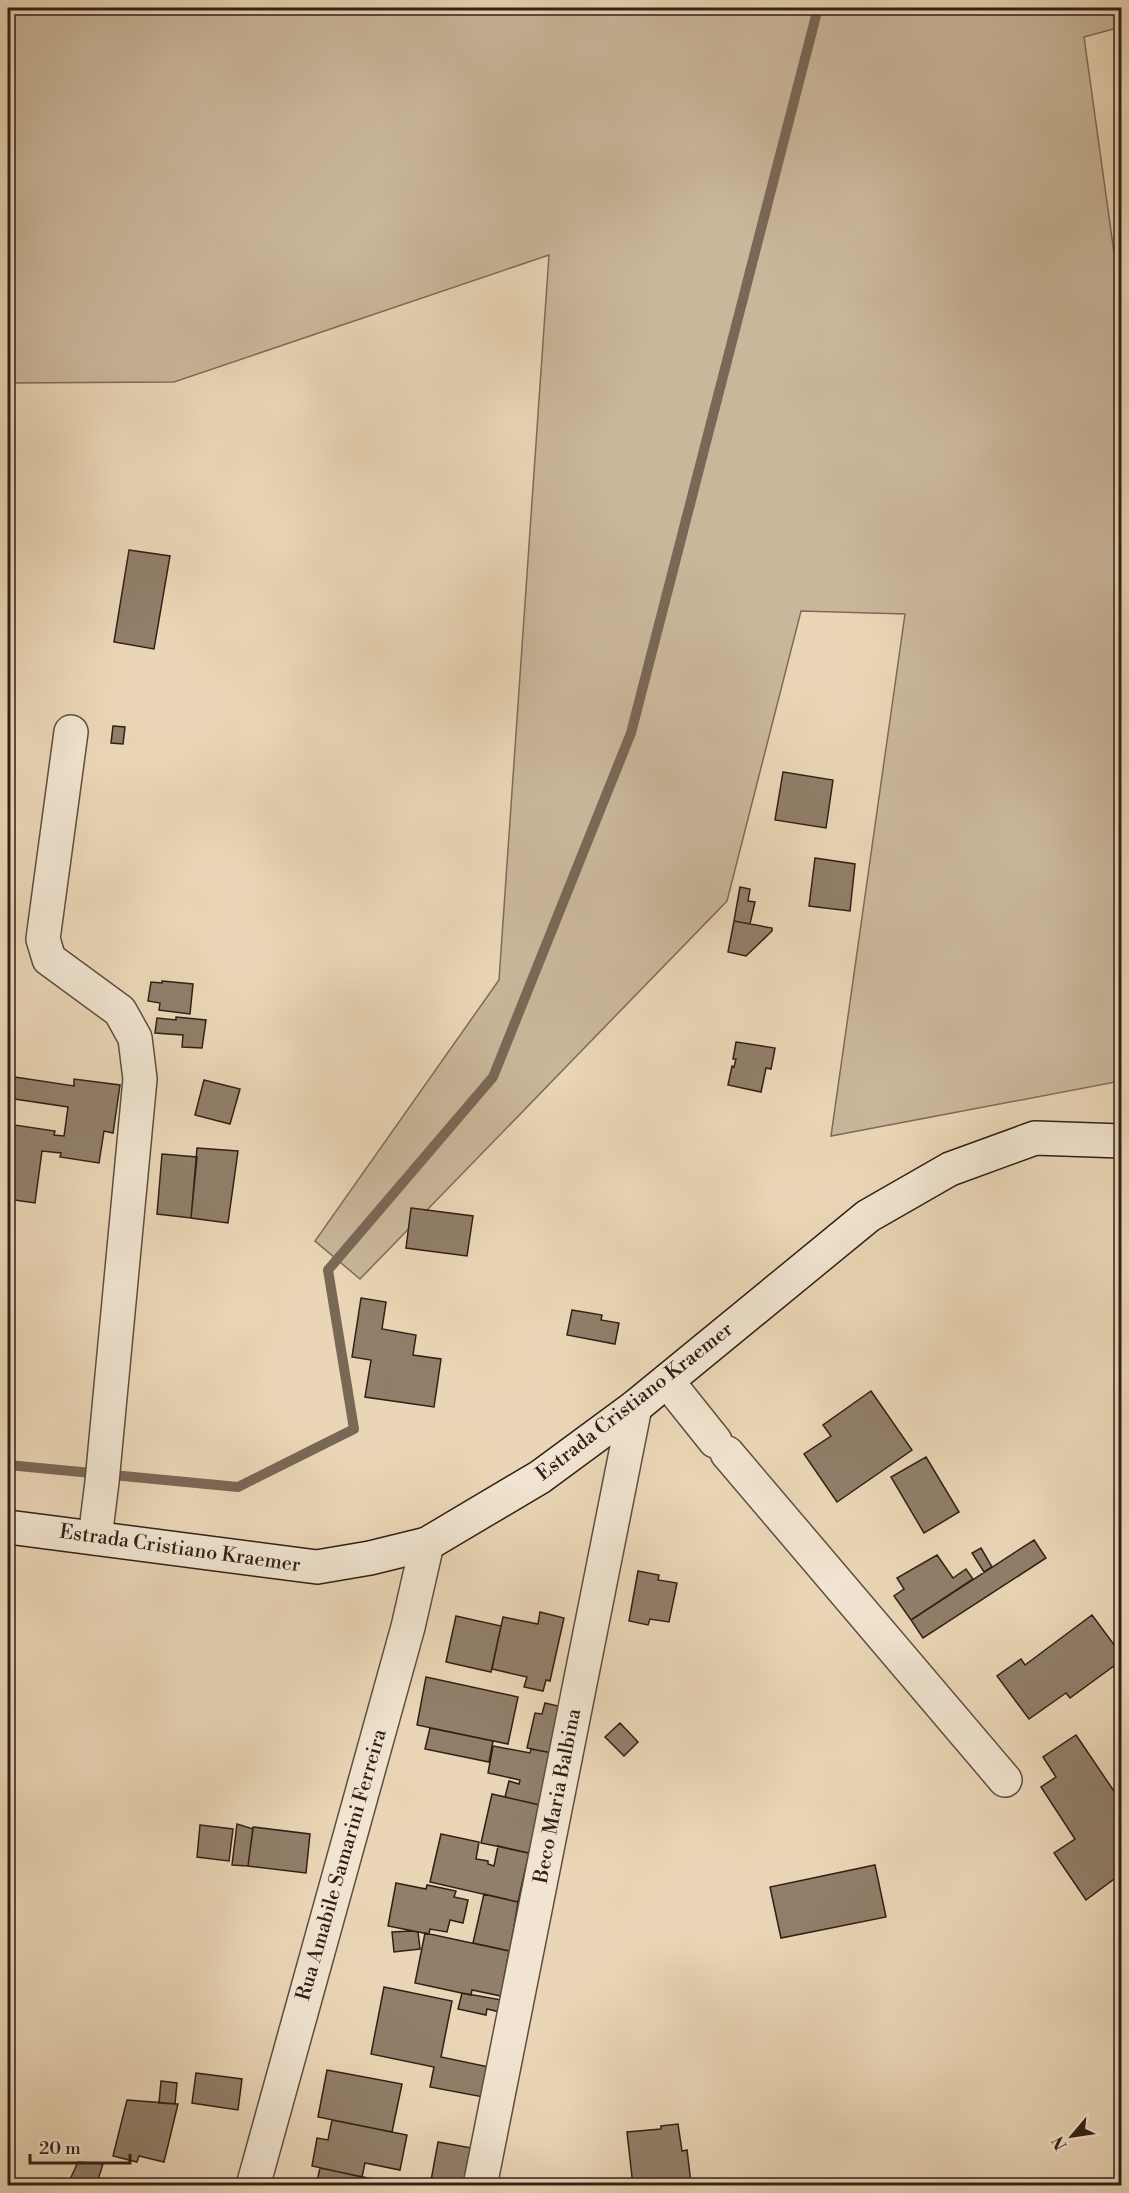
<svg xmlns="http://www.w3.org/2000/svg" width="1129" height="2193" font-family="'Libre Bodoni',serif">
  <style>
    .green { fill: #cab79b; stroke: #7d6c59; stroke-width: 1.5 }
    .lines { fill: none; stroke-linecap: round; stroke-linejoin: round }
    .stream { stroke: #7a6856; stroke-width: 10 }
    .building { fill: #917f6a; stroke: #302017; stroke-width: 1.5 }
    .minor-casing { stroke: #5e4e3f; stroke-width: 36 }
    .secondary-casing { stroke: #302017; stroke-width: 36 }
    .minor { stroke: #f1e4d0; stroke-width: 33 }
    .secondary { stroke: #f1e4d0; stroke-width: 33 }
    .labels { text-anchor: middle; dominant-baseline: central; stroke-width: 4.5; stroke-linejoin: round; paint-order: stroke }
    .street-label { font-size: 20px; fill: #302017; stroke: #f1e4d0 }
  </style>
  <rect width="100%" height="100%" fill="#ead6b6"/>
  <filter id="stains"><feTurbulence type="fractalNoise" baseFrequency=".00333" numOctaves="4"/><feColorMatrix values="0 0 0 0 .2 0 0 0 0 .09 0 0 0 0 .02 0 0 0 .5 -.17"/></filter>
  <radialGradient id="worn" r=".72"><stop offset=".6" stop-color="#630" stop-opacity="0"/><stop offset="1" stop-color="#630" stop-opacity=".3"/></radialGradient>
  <path class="green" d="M8,8H1121V27L1084,37L1122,310L1121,1081L831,1136L905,614L801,611L727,901L360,1279L315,1241L499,980L549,255L174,382L8,383Z"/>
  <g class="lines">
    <path class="stream" d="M8,1465L238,1487L354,1429L328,1270L493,1077L631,733L818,8"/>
  </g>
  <path class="building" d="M129,550L170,556L154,649L114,642Z
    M113,726L125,727L123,744L111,743Z
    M783,772L833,780L826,828L775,820Z
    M815,858L855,864L850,911L809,906Z
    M740,887L750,889L748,901L755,902L750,924L734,921Z
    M734,921L772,928V931L746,956L728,952Z
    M162,981L193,984L190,1014L159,1010L160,1003L148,1001L151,982L162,983Z
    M176,1017L206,1020L202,1048L182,1047L183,1035L155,1033L157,1018L176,1020Z
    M736,1042L775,1048L771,1069L766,1068L761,1092L728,1085L732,1066L734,1067L736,1059H733Z
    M8,1076L74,1086V1079L120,1085L113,1133L104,1131L99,1163L60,1157L61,1153L42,1151L35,1203L8,1199V1124L55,1131L54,1135L64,1136L68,1107L8,1098Z
    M204,1080L240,1089L230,1124L195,1115Z
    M197,1148L238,1151L228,1223L191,1218Z
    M162,1154L197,1157L191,1218L157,1214Z
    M411,1208L473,1216L467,1256L406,1248Z
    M361,1298L386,1302L382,1329L416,1335L413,1355L441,1359L434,1407L365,1397L371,1360L352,1357Z
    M572,1310L602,1315L601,1320L619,1323L615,1344L567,1335Z
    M871,1391L912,1450L837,1502L804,1454L831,1436L823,1425Z
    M926,1457L959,1512L924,1533L891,1477Z
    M1034,1540L1046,1558L923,1638L911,1620Z
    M981,1548L992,1567L984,1572L972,1553Z
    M937,1555L953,1578L966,1569L973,1579L911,1620L894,1596L904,1589L897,1578Z
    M638,1571L659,1575L658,1580L677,1583L669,1622L650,1619L648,1625L629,1621Z
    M540,1612L564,1618L550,1681L546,1680L543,1691L524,1687L527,1677L492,1669L503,1617L538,1624Z
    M1092,1615L1118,1650L1122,1660L1070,1698L1066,1693L1029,1719L997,1676L1021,1659L1025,1665Z
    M456,1616L501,1626L491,1672L446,1662Z
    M1122,1639V1659L1115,1641Z
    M426,1677L518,1697L508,1744L417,1725Z
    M545,1703L562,1707L552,1753L527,1748L535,1713L542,1714Z
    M620,1723L638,1742L624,1756L605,1737Z
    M430,1728L493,1741L489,1762L425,1749Z
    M1076,1735L1122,1803V1873L1086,1900L1054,1853L1075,1839L1041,1787L1056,1777L1043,1757Z
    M493,1746L530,1753L531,1749L552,1753L540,1805L505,1797L509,1781L519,1784L520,1780L488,1773Z
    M492,1794L540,1805L529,1853L481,1843Z
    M237,1824L253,1829L248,1866L232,1865Z
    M200,1825L233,1829L229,1861L197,1857Z
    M253,1827L310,1834L306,1873L248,1866Z
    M441,1834L479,1842L476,1859L488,1861V1864L494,1866L498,1846L529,1853L518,1902L430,1882Z
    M875,1865L886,1917L781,1938L770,1887Z
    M396,1883L426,1889L427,1885L456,1891L454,1897L468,1900L463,1923L450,1920L447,1932L430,1929L429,1934L388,1926Z
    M484,1894L518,1902L510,1951L473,1943Z
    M411,1931L418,1932L420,1949L394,1952L392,1932Z
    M425,1933L509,1951L501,1996L472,1990L471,1995L415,1983Z
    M384,1987L452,2001L441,2057L489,2067L483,2097L430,2087L434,2067L371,2054Z
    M462,1993L502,2000L500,2012L487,2009L486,2015L458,2009Z
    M327,2070L402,2084L392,2132L318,2117Z
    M196,2073L242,2079L238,2110L192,2103Z
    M161,2081L177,2083L175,2104L159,2103Z
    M127,2100L178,2104L164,2162L139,2156L137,2162L113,2156Z
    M332,2120L407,2135L400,2170L365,2163L362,2177L312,2166L317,2138L328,2140Z
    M678,2124L682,2151L687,2150L691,2183L685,2186H633L627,2132L661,2129V2126Z
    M438,2142L472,2148L465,2186H430Z
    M78,2162L103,2164L96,2186H67Z
    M320,2168L373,2179L371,2186H316Z"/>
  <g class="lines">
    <defs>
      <path id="minor" d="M71,732L43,939L49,959L120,1011L135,1038L140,1079L102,1482L95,1538
        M667,1381L715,1441
        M727,1453L1005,1780
        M253,2186L408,1627L427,1544
        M480,2186L635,1407"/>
      <path id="secondary" d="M8,1527L317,1567L370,1558L427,1544L540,1477L635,1407L868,1216L950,1169L1035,1138L1122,1141"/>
    </defs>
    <use href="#minor" class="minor-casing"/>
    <use href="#secondary" class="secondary-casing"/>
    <use href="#minor" class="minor"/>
    <use href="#secondary" class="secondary"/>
  </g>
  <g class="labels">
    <g class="street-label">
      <text transform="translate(635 1402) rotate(-38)">Estrada Cristiano Kraemer</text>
      <text transform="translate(180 1549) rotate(8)">Estrada Cristiano Kraemer</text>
      <text transform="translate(558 1796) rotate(-79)">Beco Maria Balbina</text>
      <text transform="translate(342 1865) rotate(-74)">Rua Amabile Samarini Ferreira</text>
    </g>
  </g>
  <rect width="1129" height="2193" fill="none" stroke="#ead6b6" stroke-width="30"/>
  <rect x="9" y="9" width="1111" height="2175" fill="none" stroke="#302017" stroke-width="3"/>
  <rect x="15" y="15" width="1099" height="2163" fill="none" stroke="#302017" stroke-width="1.5"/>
  <g transform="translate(1072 2136) rotate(241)" stroke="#f1e4d0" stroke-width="4.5" paint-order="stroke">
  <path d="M0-4.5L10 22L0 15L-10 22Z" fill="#302017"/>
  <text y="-9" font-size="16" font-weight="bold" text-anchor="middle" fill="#302017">N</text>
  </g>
  <path d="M30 2154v9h100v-9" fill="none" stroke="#302017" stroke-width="3"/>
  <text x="39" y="2154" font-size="18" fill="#302017" stroke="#f1e4d0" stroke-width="4.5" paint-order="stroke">20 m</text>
  <rect width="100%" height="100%" filter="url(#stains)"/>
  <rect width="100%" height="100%" fill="url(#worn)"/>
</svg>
